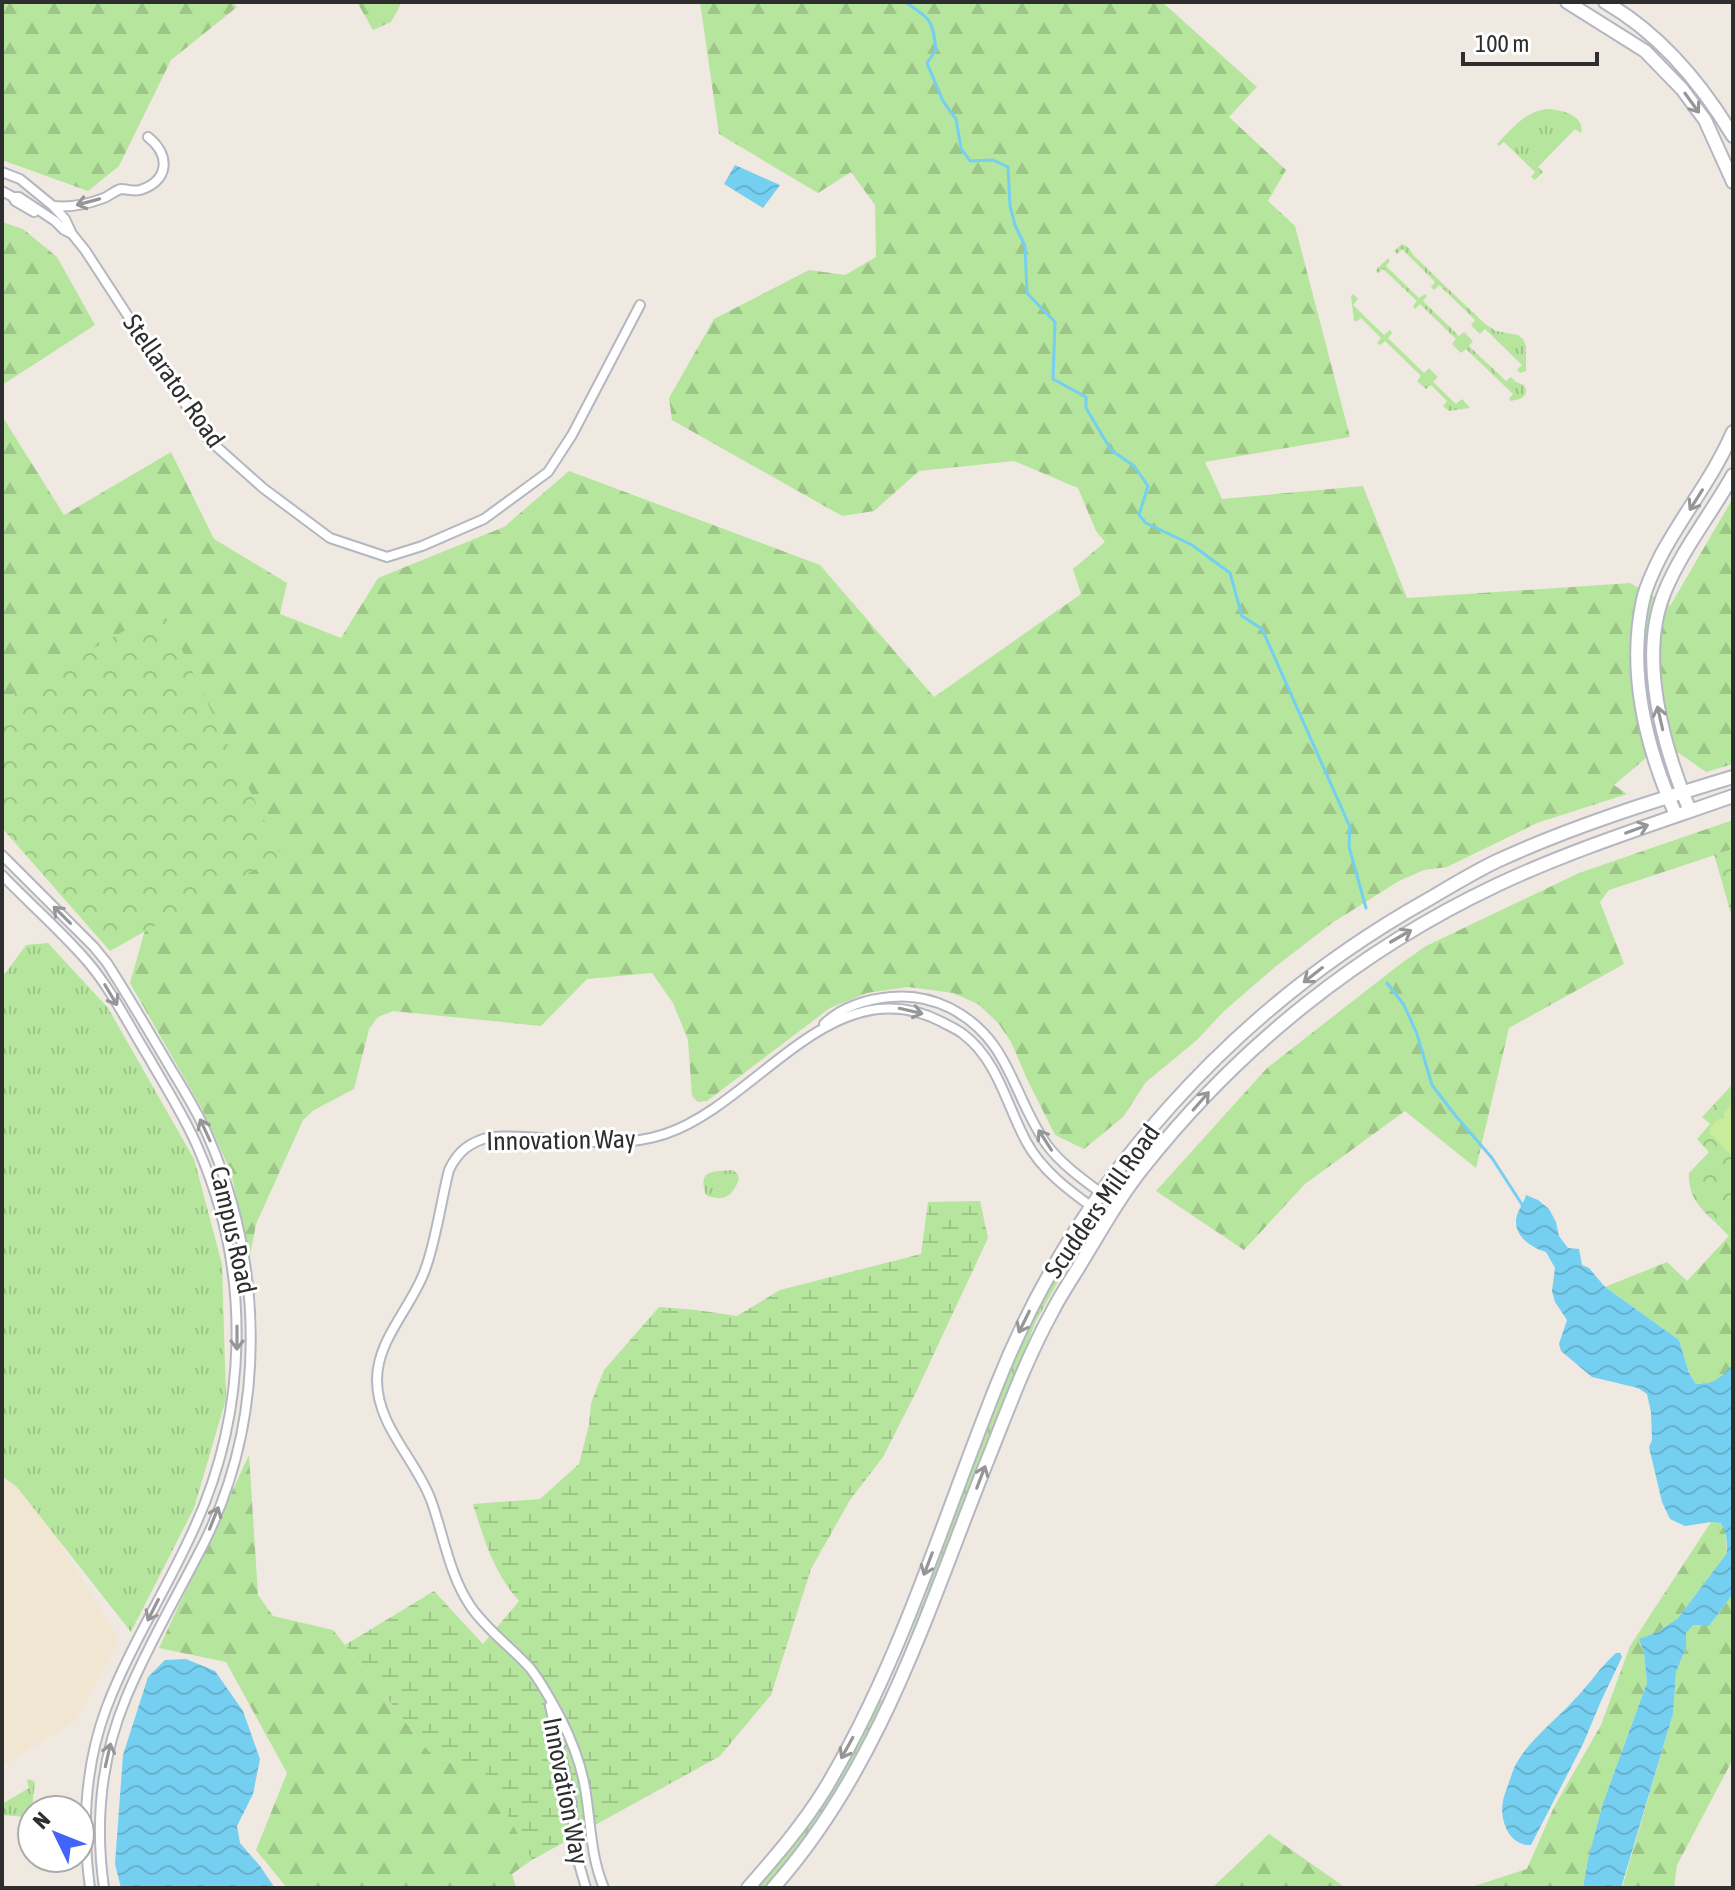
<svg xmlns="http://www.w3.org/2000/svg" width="1735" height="1890" font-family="'Asap Condensed',sans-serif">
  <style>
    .education { fill: #f0e6d1 }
    .grass { fill: url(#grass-tufts) }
    .forest { fill: url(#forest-firs) }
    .wetland { fill: url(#wetland-marsh) }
    .park { fill: url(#park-crowns) }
    .pitch { fill: #c9ec9a }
    .water { fill: url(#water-waves) }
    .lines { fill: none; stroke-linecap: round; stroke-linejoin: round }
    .stream { stroke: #75cff0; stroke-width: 3 }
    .street-casing { stroke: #b4b7c1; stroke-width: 12 }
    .secondary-casing { stroke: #b4b7c1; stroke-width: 16 }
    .street { stroke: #fff; stroke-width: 8 }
    .secondary { stroke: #fff; stroke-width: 12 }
    .oneway { stroke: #969696 }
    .labels { text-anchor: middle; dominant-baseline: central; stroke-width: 6; stroke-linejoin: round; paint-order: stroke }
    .street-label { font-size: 26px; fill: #2e2e2e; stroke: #fff }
  </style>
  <defs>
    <pattern id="grass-tufts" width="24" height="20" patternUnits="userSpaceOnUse" patternTransform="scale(2)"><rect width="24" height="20" fill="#b6e59e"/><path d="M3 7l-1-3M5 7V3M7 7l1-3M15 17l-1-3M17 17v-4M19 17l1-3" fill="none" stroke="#9dc588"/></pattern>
    <pattern id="forest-firs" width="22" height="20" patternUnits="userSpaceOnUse" patternTransform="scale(2)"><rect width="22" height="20" fill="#b6e59e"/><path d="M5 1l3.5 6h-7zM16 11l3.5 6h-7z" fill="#9dc588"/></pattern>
    <pattern id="wetland-marsh" width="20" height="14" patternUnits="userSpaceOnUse" patternTransform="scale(2)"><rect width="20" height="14" fill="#b6e59e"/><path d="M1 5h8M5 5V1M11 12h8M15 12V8" fill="none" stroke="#9dc588"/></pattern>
    <pattern id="park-crowns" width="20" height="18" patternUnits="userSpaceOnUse" patternTransform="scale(2)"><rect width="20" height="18" fill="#b6e59e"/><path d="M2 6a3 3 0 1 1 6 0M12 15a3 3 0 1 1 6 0" fill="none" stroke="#9dc588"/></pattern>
    <pattern id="water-waves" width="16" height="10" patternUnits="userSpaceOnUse" patternTransform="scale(2)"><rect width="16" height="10" fill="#75cff0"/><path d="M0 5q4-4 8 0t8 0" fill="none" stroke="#66b2ce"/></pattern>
  </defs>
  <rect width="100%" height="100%" fill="#efe9e1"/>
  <path class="education" d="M2,1448L119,1640L76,1720L2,1766Z"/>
  <path class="grass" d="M1547,109C1562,110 1585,115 1581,133L1575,129L1538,167L1543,172L1535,180L1531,177L1535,172L1504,142L1499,146L1497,144C1512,129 1524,112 1547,109Z
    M1402,244L1408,247L1414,256L1485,324L1496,331L1518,335L1523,339L1526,346V371L1520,373L1517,370L1522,365L1485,329L1480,334L1471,325L1475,320L1439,285L1434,290L1431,287L1435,282L1402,249L1397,254L1394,251Z
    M1388,258L1390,261L1386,266L1419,298L1425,294L1427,296L1423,301L1459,336L1464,332L1473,341L1469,346L1506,381L1511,377L1516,382L1524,385L1526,389C1526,399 1519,399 1511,401L1509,399L1513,394L1466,349L1461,353L1452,344L1456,339L1420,304L1415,309L1413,306L1417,301L1383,269L1378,273L1376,270Z
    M1353,294L1358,299L1353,305L1384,335L1390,330L1392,333L1388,338L1424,373L1429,368L1438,377L1433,382L1456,404L1462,399L1470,408L1449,411L1443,406L1447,401L1431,385L1426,389L1417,381L1421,376L1385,341L1380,345L1377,343L1381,338L1361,318L1356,322L1354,320L1351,296Z
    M48,943L108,1008L194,1159L222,1264L226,1399L194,1508L131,1632L17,1487L2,1476V978L26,945Z
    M732,1170L737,1173L739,1179C733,1195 725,1203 706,1195C697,1169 713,1172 732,1170Z
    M1086,1227L1088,1228L1036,1321L901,1668L898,1667L927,1592L938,1553L1001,1387L1043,1300Z
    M880,1699L883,1701L845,1782L788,1864L767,1888H756C778,1863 800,1837 819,1809C842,1774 861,1737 880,1699Z
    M29,1779L35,1782L30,1825L27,1823V1817L2,1815V1804L29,1788L27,1781Z"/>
  <path class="forest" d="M2,2H231L237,7L171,60L119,166L88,191L2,160Z
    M357,2H402L391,22L373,30Z
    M700,2H1162L1257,87L1229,117L1286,170L1268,201L1295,226L1350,437L1205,462L1222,499L1363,486L1407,598L1630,583L1670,606L1733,498V764L1706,772L1679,753L1647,757L1614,785L1627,794L1537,823L1447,867L1424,870L1399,881L1332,923L1275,967L1223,1012L1197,1040L1146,1082L1123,1117L1084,1149L1055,1135L1027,1079L1011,1042L999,1024L978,1004L953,993L908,987L867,993L830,1008L707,1101L698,1102L692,1096L688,1040L673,1003L652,973L587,979L541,1026L393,1011L378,1017L369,1029L354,1089L314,1110L303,1120L256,1224L249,1261L231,1172L202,1109L130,983L145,930L280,855L162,610L2,701V416L64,515L171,452L214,539L287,583L280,614L341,638L378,578L504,527L569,471L820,565L934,697L1081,594L1073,569L1105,542L1096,531L1078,488L1014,461L919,471L874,511L842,516L672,420L669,398L714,319L809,270L845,275L876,257L875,205L851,172L818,193L719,134Z
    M2,222L23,229L57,257L95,325L2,385Z
    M1733,820V849L1609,890L1600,902L1624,964L1509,1028L1476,1168L1405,1111L1305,1184L1244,1250L1156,1191L1267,1068L1399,965L1426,946L1579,873Z
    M1733,1219V1364C1722,1377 1714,1385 1696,1384L1689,1373L1679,1340L1605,1287L1667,1262L1687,1281L1729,1236L1719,1226Z
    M249,1455L258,1595L273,1616L333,1630L435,1759L484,1770L532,1860L512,1874L516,1888H287L256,1850L287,1773L226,1662L159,1648Z
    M1711,1522L1722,1523L1725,1529L1727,1553L1678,1618L1658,1632L1644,1652L1647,1683L1603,1803L1588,1859L1583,1888H1468L1527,1869L1554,1807L1601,1725L1630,1646Z
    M1733,1594V1759L1677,1865L1674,1888H1622L1673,1714L1676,1672L1686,1648V1633L1692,1625L1709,1626Z
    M1269,1834L1346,1888H1212Z"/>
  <path class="wetland" d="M980,1201L988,1238L917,1390L883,1457L850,1500L811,1569L771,1695L720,1756L532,1860L484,1771L435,1759L345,1645L434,1591L483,1644L519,1601C494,1573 484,1540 473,1504L540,1499L579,1464L589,1425L591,1403L604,1370L659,1307L696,1310L737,1316L780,1290L921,1254L928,1202Z"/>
  <path class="park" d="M162,609L281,855L110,951L2,828V701Z
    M1733,849V921L1714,854Z
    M1733,1084V1219L1719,1226C1702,1210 1688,1199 1689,1173L1709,1152L1697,1139L1710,1124L1702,1117Z"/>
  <path class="pitch" d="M1733,1103V1157L1710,1134V1128L1718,1119H1724V1112Z"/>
  <path class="water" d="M735,165L780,185L763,208L724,184Z
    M1526,1195L1538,1200L1549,1209L1556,1222L1559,1236L1568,1248L1579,1249L1582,1265L1589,1268L1605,1287L1679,1340L1689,1373L1696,1384C1713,1385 1722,1377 1733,1364V1594L1709,1626L1693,1625L1686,1633V1648L1676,1672L1673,1714L1621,1888H1583L1588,1859L1603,1803L1647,1683L1644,1652L1639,1639L1658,1632L1678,1618L1727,1553C1727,1543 1727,1532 1721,1523L1711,1522L1685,1526L1670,1519L1662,1502L1649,1447L1652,1440L1651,1412L1647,1394L1638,1388L1592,1377L1561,1351L1559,1344L1567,1320L1555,1302L1552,1291L1555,1268L1546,1252C1532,1248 1515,1237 1516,1220C1517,1211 1524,1203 1526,1195Z
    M1616,1653H1620L1622,1657L1601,1701L1583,1744L1531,1845C1521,1846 1511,1839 1507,1830C1500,1816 1501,1802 1507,1788C1510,1780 1512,1772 1516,1764C1530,1739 1555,1721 1574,1700C1589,1685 1600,1667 1616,1653Z
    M186,1659L215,1671L243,1711L260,1759L253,1794L237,1826L240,1843L260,1866L275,1888H121L115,1864L123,1755L148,1677L165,1660Z"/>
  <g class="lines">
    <path class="stream" d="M910,2L908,4C932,19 933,23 936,50L927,63L943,101L956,119L961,148L970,161L993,160L1008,167L1010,206L1015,225L1025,246L1027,293L1055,322L1053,379L1086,397V408L1111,450L1134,466L1148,486L1139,515L1146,523L1192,545L1230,573L1242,616L1262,629L1350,827L1349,847L1366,908
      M1387,983L1404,1005L1417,1034L1432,1085L1455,1115L1492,1158L1523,1206"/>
    <defs>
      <path id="street" d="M2,172L20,179L53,206L65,219L72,234L85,250L208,439L263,488L330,538L387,557L422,546L484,519L548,472L572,435L640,305
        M2,191L13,197H19L55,221L64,230L72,234
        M13,197L15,201L34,212
        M54,206C71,208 88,204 104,198C109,196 116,190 121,189C128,189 133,192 140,190C169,181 171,155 148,137
        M2,855L94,947L107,963C127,994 145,1025 164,1057C179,1083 196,1108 208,1136C264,1264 267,1414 205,1541C179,1593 148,1644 126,1698C101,1758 95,1824 104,1888
        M2,875C30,904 61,931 87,961C112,990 129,1026 149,1058C166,1088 185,1117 198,1148C252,1272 249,1413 191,1535C164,1594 129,1648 106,1709C85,1766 82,1829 90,1888
        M824,1024C841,1007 867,999 891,997C911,995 932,999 950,1008C1011,1039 1012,1096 1047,1145C1065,1169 1094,1187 1117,1205
        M550,1706L571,1800L577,1857L586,1888
        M604,1888C590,1855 591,1822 585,1788C581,1764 572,1741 561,1719C552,1702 542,1683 530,1668C511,1647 487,1630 471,1607C449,1575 444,1536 431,1500C415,1458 377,1426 377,1380C377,1339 412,1307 425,1270C436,1241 441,1201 449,1170C458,1151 470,1142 490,1137C549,1133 608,1153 665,1134C758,1103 833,965 942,1022C949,1026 957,1029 963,1034C998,1060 1007,1107 1027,1143C1042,1170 1067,1189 1092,1207"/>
      <path id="secondary" d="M1567,2L1645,51L1682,89L1705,120L1733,182
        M1605,2C1659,33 1701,83 1733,136
        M1690,811C1664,749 1637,657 1665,591C1682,550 1711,514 1733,475
        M1676,815C1646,748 1627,673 1643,600C1646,585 1660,556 1668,543C1690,505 1715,473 1733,432
        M748,1888C775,1857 803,1825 825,1789C900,1664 942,1522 996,1387C1077,1180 1236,1007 1429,899C1451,886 1474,872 1497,861C1573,826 1653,801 1733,777
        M773,1888C878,1770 925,1618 982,1474C1004,1420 1024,1363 1052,1312C1061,1294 1073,1277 1083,1260C1103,1227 1122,1193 1146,1164C1240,1046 1361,949 1497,885C1573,849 1654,824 1733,796"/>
    </defs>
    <use href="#street" class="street-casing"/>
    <use href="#secondary" class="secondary-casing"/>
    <use href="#street" class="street"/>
    <use href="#secondary" class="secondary"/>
  </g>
  <defs><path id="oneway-shaft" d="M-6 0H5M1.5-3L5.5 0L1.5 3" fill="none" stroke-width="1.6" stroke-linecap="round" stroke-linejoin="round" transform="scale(2)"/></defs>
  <g class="oneway">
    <use href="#oneway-shaft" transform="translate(1692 103) rotate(54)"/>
    <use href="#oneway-shaft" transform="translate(88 202) rotate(165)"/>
    <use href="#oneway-shaft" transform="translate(1696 500) rotate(122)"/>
    <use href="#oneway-shaft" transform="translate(1660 718) rotate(-103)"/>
    <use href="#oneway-shaft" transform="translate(1637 829) rotate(-20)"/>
    <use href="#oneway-shaft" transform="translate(62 915) rotate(-135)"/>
    <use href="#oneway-shaft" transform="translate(1401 936) rotate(-30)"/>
    <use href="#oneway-shaft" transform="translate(1313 975) rotate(142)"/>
    <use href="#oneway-shaft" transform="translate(111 995) rotate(59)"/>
    <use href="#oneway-shaft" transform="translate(911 1011) rotate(13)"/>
    <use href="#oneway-shaft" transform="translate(1201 1101) rotate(-49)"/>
    <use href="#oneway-shaft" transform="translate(205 1130) rotate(-115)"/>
    <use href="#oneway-shaft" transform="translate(1045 1140) rotate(-123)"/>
    <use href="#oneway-shaft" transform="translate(1024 1322) rotate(116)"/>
    <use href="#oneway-shaft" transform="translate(237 1338) rotate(90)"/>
    <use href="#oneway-shaft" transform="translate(981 1477) rotate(-69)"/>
    <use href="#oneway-shaft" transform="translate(214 1518) rotate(-68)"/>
    <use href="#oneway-shaft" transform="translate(928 1564) rotate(111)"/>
    <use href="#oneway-shaft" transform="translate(153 1610) rotate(117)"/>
    <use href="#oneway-shaft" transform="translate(847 1748) rotate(119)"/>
    <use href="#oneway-shaft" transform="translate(108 1755) rotate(-77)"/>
  </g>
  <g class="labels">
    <g class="street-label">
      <text transform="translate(174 381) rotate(55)">Stellarator Road</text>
      <text transform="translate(561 1140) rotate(-1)">Innovation Way</text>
      <text transform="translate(1102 1201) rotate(-55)">Scudders Mill Road</text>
      <text transform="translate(233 1230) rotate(77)">Campus Road</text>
      <text transform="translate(566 1791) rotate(79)">Innovation Way</text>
    </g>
  </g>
  <rect width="1735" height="1890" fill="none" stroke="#2e2e2e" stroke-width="8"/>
  <g transform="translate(56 1834) rotate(313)"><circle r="38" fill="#ffffff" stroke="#ababab" stroke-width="2"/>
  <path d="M0-6L14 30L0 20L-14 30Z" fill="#4264fb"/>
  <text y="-12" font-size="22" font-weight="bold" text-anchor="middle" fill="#2e2e2e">N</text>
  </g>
  <path d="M1463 52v12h134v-12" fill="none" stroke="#2e2e2e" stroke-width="4"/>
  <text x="1475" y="52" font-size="24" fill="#2e2e2e" stroke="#ffffff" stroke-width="6" paint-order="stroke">100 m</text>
</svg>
